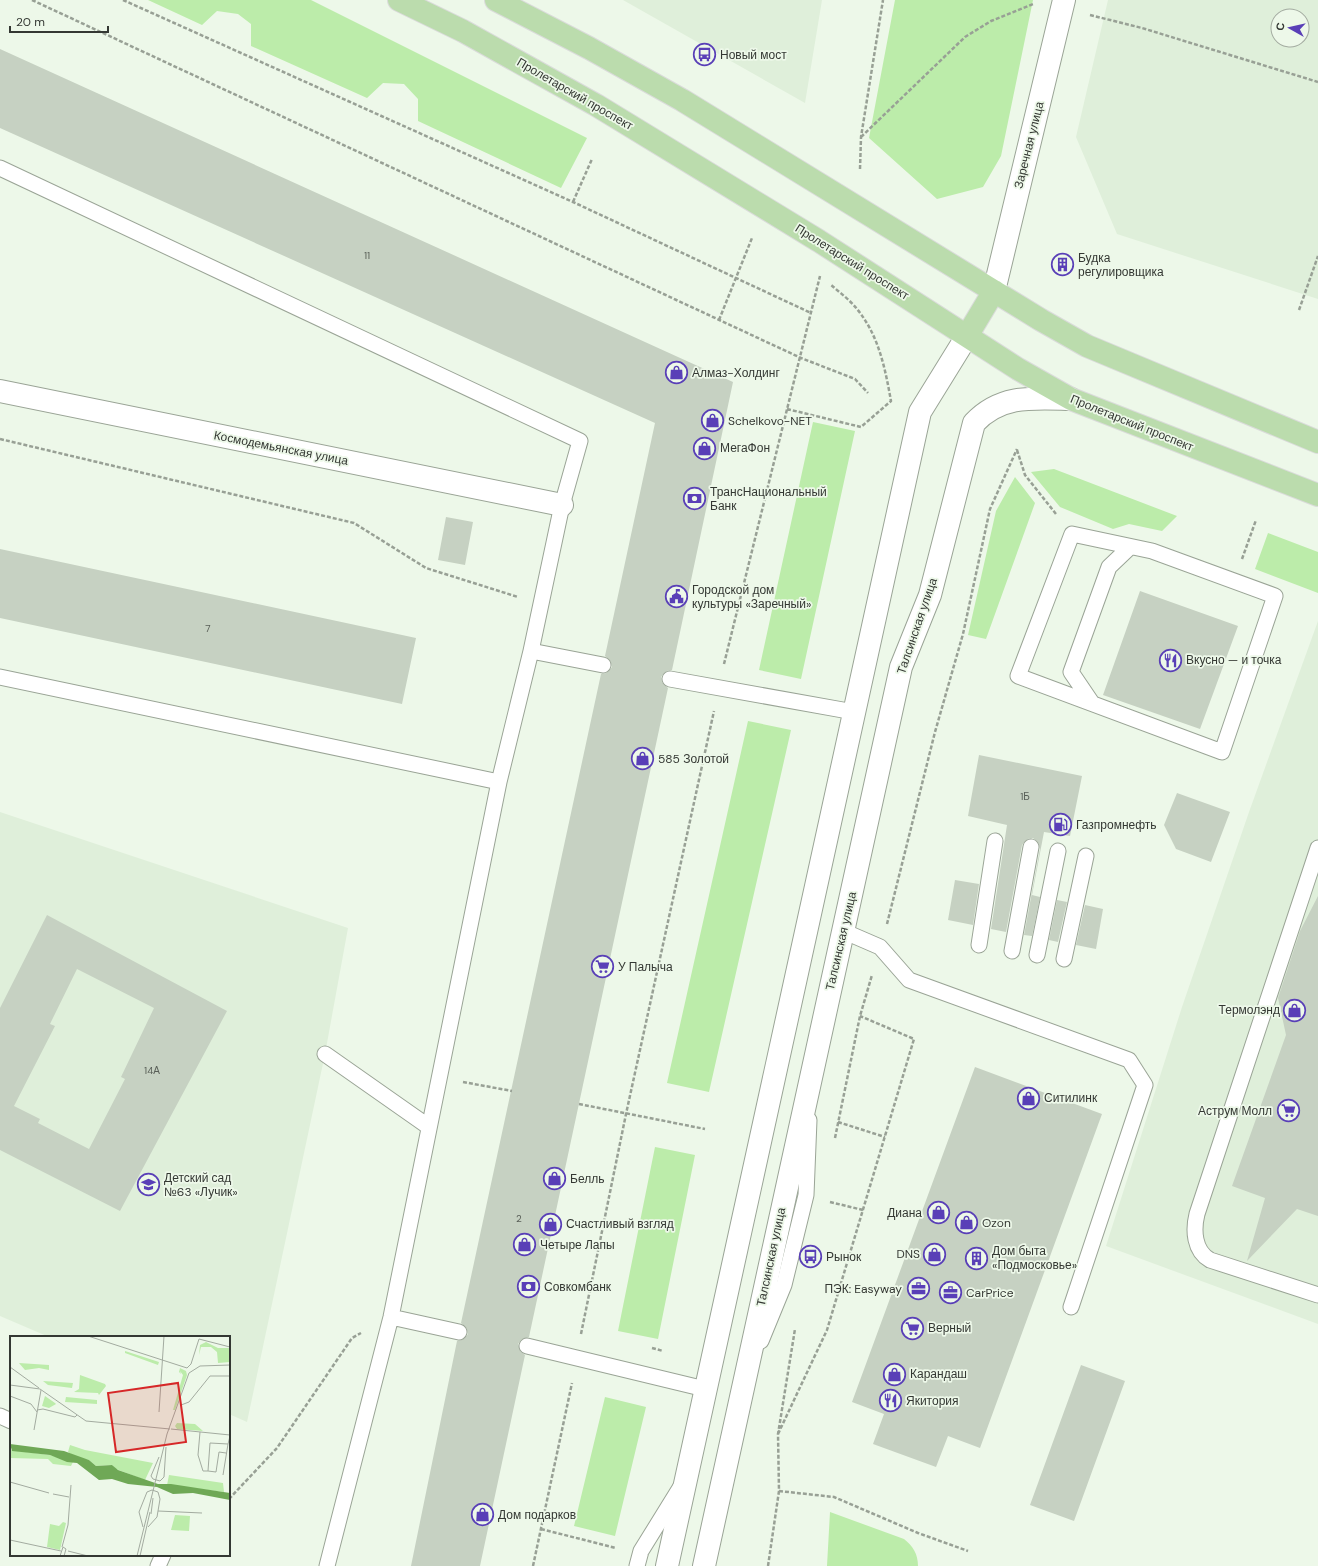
<svg xmlns="http://www.w3.org/2000/svg" width="1318" height="1566" font-family="'DM Sans',sans-serif">
  <style>
    .built { fill: #dfefda; fill-rule: evenodd }
    .green { fill: #bcecaa }
    .building { fill: #c6d1c2; fill-rule: evenodd }
    .lines { fill: none; stroke-linecap: round; stroke-linejoin: round }
    .service-casing { stroke: #9aa496; stroke-width: 17 }
    .minor-casing { stroke: #9aa496; stroke-width: 24 }
    .tertiary-casing { stroke: #9aa496; stroke-width: 24 }
    .secondary-casing { stroke: #9aa496; stroke-width: 24 }
    .primary-casing { stroke: #dadbda; stroke-width: 24 }
    .path { stroke: #98a095; stroke-width: 2.5; stroke-dasharray: 4 2; stroke-linecap: butt }
    .service { stroke: #fff; stroke-width: 15 }
    .minor { stroke: #fff; stroke-width: 22 }
    .tertiary { stroke: #fff; stroke-width: 22 }
    .secondary { stroke: #fff; stroke-width: 22 }
    .primary { stroke: #bbdcad; stroke-width: 22 }
    .labels { text-anchor: middle; dominant-baseline: central; stroke-width: 3.5; stroke-linejoin: round; paint-order: stroke }
    .number-label { font-size: 10px; fill: #585e57 }
    .poi-label { font-size: 12px; fill: #343833; stroke: #edf8e9; text-anchor: start }
    .street-label { font-size: 12px; fill: #343833; stroke: #edf8e9 }
    .inset-road { fill: none; stroke: #a3aba0; stroke-width: 1 }
    .view { fill: #d62828; fill-opacity: 0.15; stroke: #d62828; stroke-width: 2 }
    .inset-edge { fill: none; stroke: #343833; stroke-width: 2 }
  </style>
  <rect width="100%" height="100%" fill="#edf8e9"/>
  <path class="built" d="M623,0H822L805,103Z
    M1108,0H1318V299L1117,234L1076,137ZM1278,16H1302V40H1278Z
    M1318,621V1324L1106,1246L1182,1007L1249,812Z
    M0,812L348,928L325,1054L247,1422L229,1414V1337H49L0,1316Z"/>
  <path class="green" d="M148,0H311L587,138L561,188L418,121V99L404,84L383,83L367,98L251,46V24L238,14L217,11L202,25Z
    M895,0H1033L1001,156L983,187L937,199L869,138Z
    M813,422L855,431L801,679L759,670Z
    M1054,469L1177,516L1162,531L1129,524L1113,529L1060,507L1031,472Z
    M1015,477L1035,503L986,639L968,635L996,511Z
    M1268,533L1318,552V593L1255,569Z
    M748,721L791,730L709,1092L667,1083Z
    M655,1147L695,1155L658,1339L618,1331Z
    M605,1397L646,1407L615,1536L574,1526Z
    M830,1512L904,1539C913,1546 918,1554 918,1566H827Z"/>
  <path class="building" d="M0,49L733,382L672,670L667,671L661,677L662,682L668,688L529,1337L521,1340L518,1344L521,1352L525,1355L480,1566H411L457,1341L462,1340L468,1334L467,1329L461,1323L601,674L606,673L612,667L611,662L605,656L655,423L0,128Z
    M446,517L473,522L465,565L438,560Z
    M0,549L416,638L402,704L0,618Z
    M1140,591L1238,626L1200,729L1103,695Z
    M979,755L1082,776L1070,836L1044,832L1032,895L1040,897L1032,936L1024,935L1040,849L1039,844L1033,838L1028,839L1022,845L1006,932L991,929L1007,825L968,816Z
    M1177,793L1230,812L1211,862L1176,849L1164,825Z
    M955,880L979,884L973,925L948,920Z
    M1318,896V1216L1297,1209L1247,1261L1265,1198L1232,1186L1286,1035L1278,998L1300,931Z
    M1057,900L1067,902L1058,942L1049,940Z
    M1085,905L1103,909L1096,949L1076,945Z
    M47,915L227,1011L120,1211L0,1150V1008ZM77,969L154,1008L121,1077L125,1079L89,1149L38,1123L40,1119L14,1106L55,1026L50,1024Z
    M975,1067L1102,1114L980,1448L948,1436L936,1467L873,1444L884,1414L852,1402Z
    M1081,1365L1125,1381L1074,1521L1030,1505Z"/>
  <g class="lines">
    <defs>
      <path id="service" d="M0,168L580,441L562,505L531,651L499,782L391,1317L327,1566
        M1072,534L1152,551L1275,596L1222,752L1018,676Z
        M531,651L603,665
        M0,677L499,782
        M670,679L854,712
        M1092,703L1071,672L1109,567L1130,547
        M1318,848L1197,1214C1193,1230 1194,1251 1210,1260L1318,1295
        M843,931L880,947L909,980L1129,1060L1145,1085L1071,1307
        M979,945L995,841
        M1012,951L1031,847
        M1037,955L1058,851
        M1064,959L1086,856
        M325,1054L429,1127
        M391,1317L459,1332
        M761,1341L784,1285L806,1195L809,1120
        M527,1346L705,1389
        M0,1416L11,1421
        M158,1566L163,1555
        M637,1566L641,1551L680,1488"/>
      <path id="minor" d="M0,391L562,505"/>
      <path id="tertiary" d="M994,291L1064,0"/>
      <path id="secondary" d="M667,1566L920,412L967,336
        M704,1566L901,667L930,595L974,423C1001,394 1034,398 1071,399"/>
      <path id="primary" d="M399,0L463,31L596,105L819,241L1018,369L1071,399L1318,495
        M496,0L589,48L682,100L1041,320L1087,346L1318,442
        M967,336L994,291"/>
    </defs>
    <use href="#service" class="service-casing"/>
    <use href="#minor" class="minor-casing"/>
    <use href="#tertiary" class="tertiary-casing"/>
    <use href="#secondary" class="secondary-casing"/>
    <use href="#primary" class="primary-casing"/>
    <path class="path" d="M32,0L801,358L855,379L868,393
      M123,0L573,202L811,313
      M1090,15L1142,28L1318,82
      M861,137L965,37L991,21L1033,4
      M860,169L861,137L883,0
      M573,202L592,159
      M1299,310L1318,256
      M719,320L752,238
      M787,409L861,427L891,401C885,368 879,336 857,309C850,300 839,292 830,284
      M0,439L354,523L426,568L518,597
      M1017,450L1025,475L1056,514
      M1242,559L1256,520
      M724,664L820,276
      M887,924L935,732L963,634L990,509L1017,449
      M463,1082L512,1091
      M579,1104L705,1129
      M838,1122L885,1137
      M835,1138L860,1016L872,975
      M830,1202L863,1210
      M581,1334L626,1114L714,711
      M652,1348L663,1351
      M778,1434L827,1330L914,1039L860,1016
      M779,1491L834,1497L918,1533L968,1551
      M229,1499L277,1448L352,1338L361,1333
      M541,1529L616,1548
      M533,1566L572,1383
      M768,1566L779,1491L778,1434L795,1329"/>
    <use href="#service" class="service"/>
    <use href="#minor" class="minor"/>
    <use href="#tertiary" class="tertiary"/>
    <use href="#secondary" class="secondary"/>
    <use href="#primary" class="primary"/>
  </g>
  <defs>
    <symbol id="bus-ring" viewBox="-11 -11 22 22"><circle r="9.5" fill="#edf8e9" stroke="#593fb7" stroke-width="1.5"/><path d="M-5-6H5V4H4V6H2V4H-2V6H-4V4H-5ZM-3.5-4V0h7V-4ZM-3.5 1.2v1.5H-2V1.2ZM2 1.2v1.5H3.5V1.2Z" fill="#593fb7"/></symbol>
    <symbol id="building-ring" viewBox="-11 -11 22 22"><circle r="9.5" fill="#edf8e9" stroke="#593fb7" stroke-width="1.5"/><path d="M-4-6H4V6H1V3H-1V6H-4ZM-2.5-4.3h1.7v1.8h-1.7ZM.8-4.3h1.7v1.8H.8ZM-2.5-1h1.7V.8h-1.7ZM.8-1h1.7V.8H.8Z" fill="#593fb7"/></symbol>
    <symbol id="shop-ring" viewBox="-11 -11 22 22"><circle r="9.5" fill="#edf8e9" stroke="#593fb7" stroke-width="1.5"/><path d="M-5-2.5h2.3a2.7 3.5 0 0 1 5.4 0H5L5.5 6h-11ZM-1.5-2.5h3a1.5 2.3 0 0 0-3 0Z" fill="#593fb7"/></symbol>
    <symbol id="bank-ring" viewBox="-11 -11 22 22"><circle r="9.5" fill="#edf8e9" stroke="#593fb7" stroke-width="1.5"/><path d="M-6-4H6V4H-6ZM0-2.3a2.3 2.3 0 1 0 0 4.6a2.3 2.3 0 1 0 0-4.6Z" fill="#593fb7"/></symbol>
    <symbol id="civic-ring" viewBox="-11 -11 22 22"><circle r="9.5" fill="#edf8e9" stroke="#593fb7" stroke-width="1.5"/><path d="M-.6-6.5H3V-4.5H.6V-3L4-1V1h2V6H-6V1h2V-1L-.6-3ZM-1.2 2.5V6h2.4V2.5Z" fill="#593fb7"/></symbol>
    <symbol id="restaurant-ring" viewBox="-11 -11 22 22"><circle r="9.5" fill="#edf8e9" stroke="#593fb7" stroke-width="1.5"/><path d="M-5-6h1v4h1v-4h1v4h1v-4h1v5L-1.5 .5V6h-2V.5L-5-1ZM5-6V6H3V1.5H1.5Q1.5-4 5-6Z" fill="#593fb7"/></symbol>
    <symbol id="fuel-ring" viewBox="-11 -11 22 22"><circle r="9.5" fill="#edf8e9" stroke="#593fb7" stroke-width="1.5"/><path d="M-5.5-6h7V0h2V4h1.3V-2.5L3-4.5l.8-.8L6-3V5H2.5V1h-1V6h-7ZM-4.2-4.7v3.2H.2V-4.7Z" fill="#593fb7"/></symbol>
    <symbol id="supermarket-ring" viewBox="-11 -11 22 22"><circle r="9.5" fill="#edf8e9" stroke="#593fb7" stroke-width="1.5"/><path d="M-6-5.5h2.5l.6 2H6L4.5 2H-2.5L-4.4-4H-6ZM-1.5 3.2a1.3 1.3 0 1 0 .1 0ZM3 3.2a1.3 1.3 0 1 0 .1 0Z" fill="#593fb7"/></symbol>
    <symbol id="school-ring" viewBox="-11 -11 22 22"><circle r="9.5" fill="#edf8e9" stroke="#593fb7" stroke-width="1.5"/><path d="M0-5L7-2L0 1L-7-2ZM-4 1L0 2.5L4 1V4Q0 6-4 4Z" fill="#593fb7"/></symbol>
    <symbol id="office-ring" viewBox="-11 -11 22 22"><circle r="9.5" fill="#edf8e9" stroke="#593fb7" stroke-width="1.5"/><path d="M-6-3h4V-5.5h4V-3h4V5H-6ZM-1-4.5V-3h2v-1.5ZM-6 0V1H6V0Z" fill="#593fb7"/></symbol>
  </defs>
  <g fill-rule="evenodd">
    <use href="#bus-ring" x="692" y="42" width="25" height="25"/>
    <use href="#building-ring" x="1050" y="252" width="25" height="25"/>
    <use href="#shop-ring" x="664" y="360" width="25" height="25"/>
    <use href="#shop-ring" x="700" y="408" width="25" height="25"/>
    <use href="#shop-ring" x="692" y="436" width="25" height="25"/>
    <use href="#bank-ring" x="682" y="486" width="25" height="25"/>
    <use href="#civic-ring" x="664" y="584" width="25" height="25"/>
    <use href="#restaurant-ring" x="1158" y="648" width="25" height="25"/>
    <use href="#shop-ring" x="630" y="746" width="25" height="25"/>
    <use href="#fuel-ring" x="1048" y="812" width="25" height="25"/>
    <use href="#supermarket-ring" x="590" y="954" width="25" height="25"/>
    <use href="#shop-ring" x="1282" y="998" width="25" height="25"/>
    <use href="#shop-ring" x="1016" y="1086" width="25" height="25"/>
    <use href="#supermarket-ring" x="1276" y="1098" width="25" height="25"/>
    <use href="#shop-ring" x="542" y="1166" width="25" height="25"/>
    <use href="#school-ring" x="136" y="1172" width="25" height="25"/>
    <use href="#shop-ring" x="926" y="1200" width="25" height="25"/>
    <use href="#shop-ring" x="954" y="1210" width="25" height="25"/>
    <use href="#shop-ring" x="538" y="1212" width="25" height="25"/>
    <use href="#shop-ring" x="512" y="1232" width="25" height="25"/>
    <use href="#shop-ring" x="922" y="1242" width="25" height="25"/>
    <use href="#bus-ring" x="798" y="1244" width="25" height="25"/>
    <use href="#building-ring" x="964" y="1246" width="25" height="25"/>
    <use href="#bank-ring" x="516" y="1274" width="25" height="25"/>
    <use href="#office-ring" x="906" y="1276" width="25" height="25"/>
    <use href="#office-ring" x="938" y="1280" width="25" height="25"/>
    <use href="#supermarket-ring" x="900" y="1316" width="25" height="25"/>
    <use href="#shop-ring" x="882" y="1362" width="25" height="25"/>
    <use href="#restaurant-ring" x="878" y="1388" width="25" height="25"/>
    <use href="#shop-ring" x="470" y="1502" width="25" height="25"/>
  </g>
  <g class="labels">
    <g class="number-label">
      <text x="367" y="255">11</text>
      <text x="208" y="628">7</text>
      <text x="1025" y="796">1Б</text>
      <text x="152" y="1070">14А</text>
      <text x="519" y="1218">2</text>
    </g>
    <g class="poi-label">
      <text x="720" y="55">Новый мост</text>
      <text x="1078" y="258">Будка<tspan x="1078" dy="14">регулировщика</tspan></text>
      <text x="692" y="373">Алмаз-Холдинг</text>
      <text x="728" y="421">Schelkovo-NET</text>
      <text x="720" y="448">МегаФон</text>
      <text x="710" y="492">ТрансНациональный<tspan x="710" dy="14">Банк</tspan></text>
      <text x="692" y="590">Городской дом<tspan x="692" dy="14">культуры «Заречный»</tspan></text>
      <text x="1186" y="660">Вкусно — и точка</text>
      <text x="658" y="759">585 Золотой</text>
      <text x="1076" y="825">Газпромнефть</text>
      <text x="618" y="967">У Палыча</text>
      <text x="1280" y="1010" text-anchor="end">Термолэнд</text>
      <text x="1044" y="1098">Ситилинк</text>
      <text x="1272" y="1111" text-anchor="end">Аструм Молл</text>
      <text x="164" y="1178">Детский сад<tspan x="164" dy="14">№63 «Лучик»</tspan></text>
      <text x="570" y="1179">Белль</text>
      <text x="922" y="1213" text-anchor="end">Диана</text>
      <text x="982" y="1223">Ozon</text>
      <text x="566" y="1224">Счастливый взгляд</text>
      <text x="540" y="1245">Четыре Лапы</text>
      <text x="992" y="1251">Дом быта<tspan x="992" dy="14">«Подмосковье»</tspan></text>
      <text x="920" y="1254" text-anchor="end">DNS</text>
      <text x="826" y="1257">Рынок</text>
      <text x="544" y="1287">Совкомбанк</text>
      <text x="902" y="1289" text-anchor="end">ПЭК: Easyway</text>
      <text x="966" y="1293">CarPrice</text>
      <text x="928" y="1328">Верный</text>
      <text x="910" y="1374">Карандаш</text>
      <text x="906" y="1401">Якитория</text>
      <text x="498" y="1515">Дом подарков</text>
    </g>
    <g class="street-label">
      <text transform="translate(575 94) rotate(30)">Пролетарский проспект</text>
      <text transform="translate(1029 145) rotate(-76)">Заречная улица</text>
      <text transform="translate(852 262) rotate(32)">Пролетарский проспект</text>
      <text transform="translate(1132 423) rotate(22)">Пролетарский проспект</text>
      <text transform="translate(281 448) rotate(11)">Космодемьянская улица</text>
      <text transform="translate(917 626) rotate(-71)">Талсинская улица</text>
      <text transform="translate(841 941) rotate(-77)">Талсинская улица</text>
      <text transform="translate(771 1257) rotate(-78)">Талсинская улица</text>
    </g>
  </g>
  <g transform="translate(10 1336)">
    <rect width="220" height="220" fill="#edf8e9"/>
    <path d="M196,6L208,12H219L220,26L208,27L207,16L201,11H191L189,19L190,9ZM115,15L149,26L148,29L115,17ZM9,27L39,29V34L29,32L15,34ZM170,32L176,35L177,39L165,74H163L173,39L170,35L171,38L169,36ZM70,39L95,48L96,50L89,59L88,57L64,56L69,53ZM33,45L63,47L62,52L38,49ZM35,60L45,67L46,68L39,72L32,70ZM56,61L87,64V68L55,66ZM167,87L185,88L193,95L167,93L165,90ZM60,109L75,114L143,127L135,144L106,133L102,129L86,130L79,124L65,121L58,116ZM0,114L40,119L63,126L61,130L43,128L38,123L0,122ZM159,139L213,147L214,156L157,149ZM165,179L180,180L179,195L161,194ZM53,186L56,187L50,214L37,211L40,188L49,190Z" fill="#bcecaa"/>
    <path d="M0,108L54,115L79,124L86,130L102,129L108,134L148,148H161L220,157V164L183,157L163,158L147,151L118,148L102,143L89,144L67,127L57,126L40,119L2,115Z" fill="#6fa856"/>
    <path class="inset-road" d="M78,0L177,32L181,28L189,3M189,3L220,11M0,31L29,52M0,49L30,53L76,85L160,93M0,60L21,68L27,76M171,69L179,66L200,40H220M27,74L33,73L65,81L67,79M149,76L154,0M161,93L220,99M24,94L31,54M190,96L188,119L193,135H198L200,107L218,108L220,100M149,121L141,140L143,143L150,145L154,141L156,111M198,135L206,136L209,116L216,117M213,139L218,108M0,146L39,157M43,158L59,161M148,175L192,177M141,178L143,162M133,191L129,176L137,156L142,154L148,156L150,163L147,181L138,191M0,204L51,215M52,211L58,189L61,149M58,215L78,220M50,220L53,211L56,213L54,220M127,220L157,98L179,37L190,30L220,29M130,220L140,176"/>
    <path class="view" d="M168,47L176,106L106,116L98,57Z"/>
    <rect width="220" height="220" class="inset-edge"/>
  </g>
  <g transform="translate(1290 28) rotate(278)"><circle r="19" fill="#edf8e9" stroke="#a3aba0"/>
  <path d="M0-3L7 15L0 10L-7 15Z" fill="#593fb7"/>
  <text y="-6" font-size="11" font-weight="bold" text-anchor="middle" fill="#343833">С</text>
  </g>
  <path d="M10 26v6h98v-6" fill="none" stroke="#343833" stroke-width="2"/>
  <text x="16" y="26" font-size="12" fill="#343833" stroke="#edf8e9" stroke-width="3" paint-order="stroke">20 m</text>
</svg>
